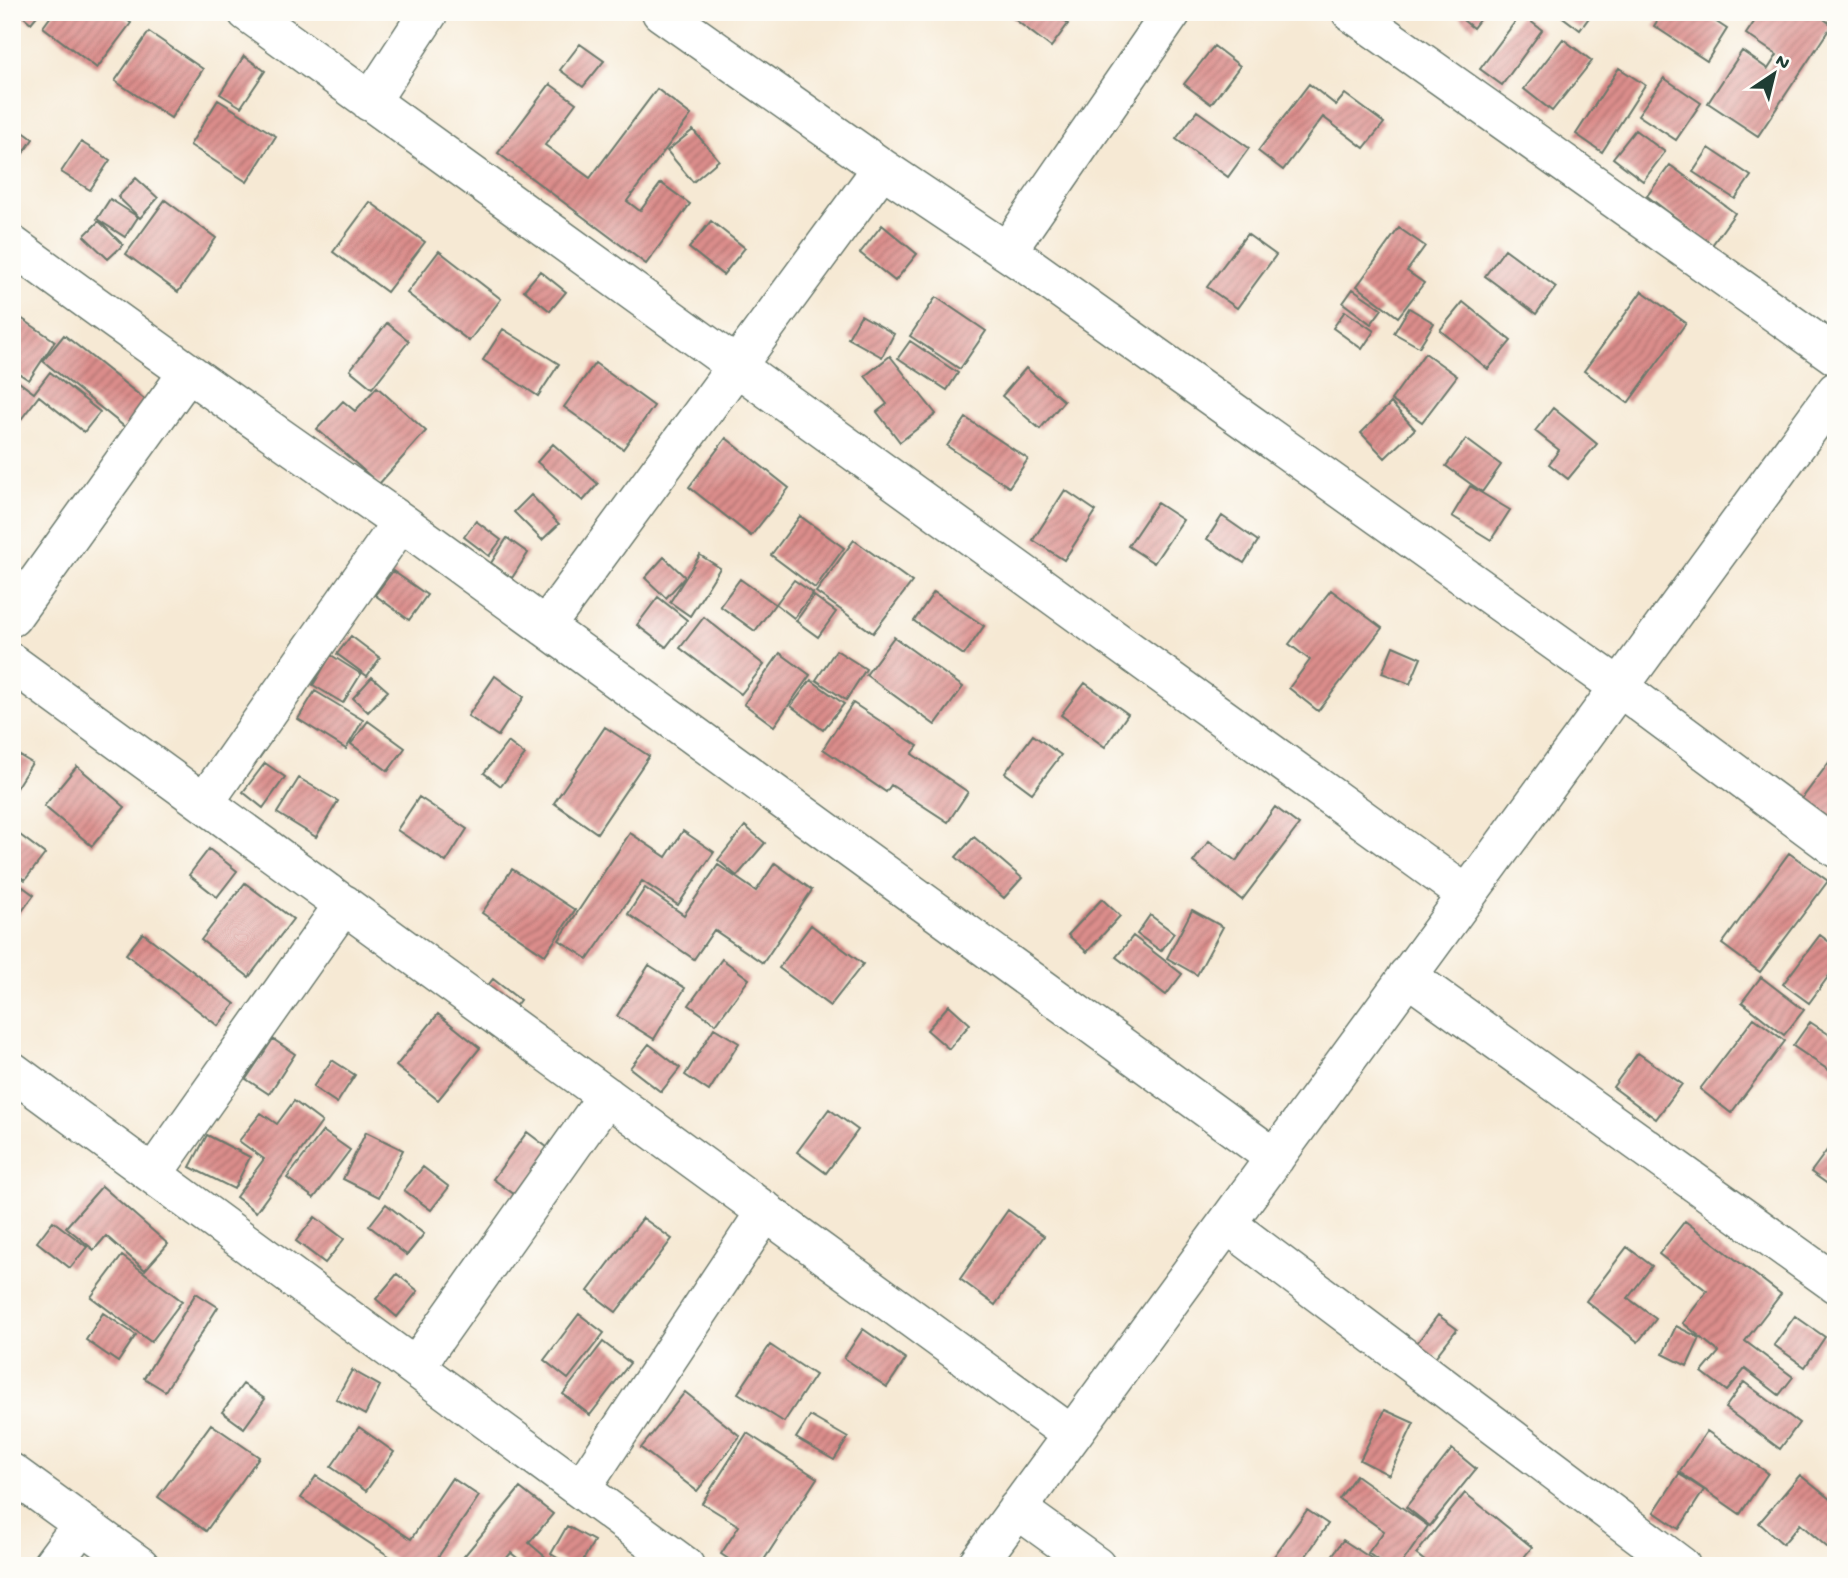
<svg xmlns="http://www.w3.org/2000/svg" width="1848" height="1578" font-family="'Gochi Hand',sans-serif">
  <style>
    .building { fill: url(#building-hatch) }
    .lines { fill: none; stroke-linecap: round; stroke-linejoin: round }
    .minor-casing { stroke: #6a796c; stroke-width: 41 }
    .minor { stroke: #fff; stroke-width: 38 }
  </style>
  <defs>
    <pattern id="building-hatch" width="6" height="6" patternUnits="userSpaceOnUse" patternTransform="scale(1.75)"><rect width="6" height="6" fill="#db8d8b"/><path d="M-1 1l2-2M0 6l6-6M5 7l2-2" fill="none" stroke="#b17472"/></pattern>
  </defs>
  <rect width="100%" height="100%" fill="#fdfcf7"/>
  <filter id="ink" filterUnits="userSpaceOnUse"><feTurbulence type="fractalNoise" baseFrequency=".0143" numOctaves="2"/><feDisplacementMap in="SourceGraphic" scale="14" xChannelSelector="R" yChannelSelector="G"/><feConvolveMatrix kernelMatrix="1 2 1 2 8 2 1 2 1" color-interpolation-filters="sRGB"/></filter>
  <filter id="wash" filterUnits="userSpaceOnUse"><feTurbulence type="fractalNoise" baseFrequency=".00686" numOctaves="4" result="noise"/><feDisplacementMap in="SourceGraphic" scale="28" xChannelSelector="R" yChannelSelector="G"/><feGaussianBlur stdDeviation="1.57" result="paint"/><feColorMatrix in="noise" values="0 0 0 0 0 0 0 0 0 0 0 0 0 0 0 0 0 1.4 0 .05"/><feComposite in="paint" operator="in"/></filter>
  <g filter="url(#wash)">
    <rect width="100%" height="100%" fill="#f6e9d4"/>
    <g id="blocks">
      <path class="building" d="M18,12H40L31,23Z
        M54,12H117L131,23L97,68L43,27Z
        M1005,12H1053L1068,24L1051,47Z
        M1453,12H1485L1473,28Z
        M1556,12H1593L1580,30Z
        M1663,12H1701L1727,29L1707,61L1654,26Z
        M1761,12H1814L1832,25L1758,136L1708,103L1742,51L1768,69L1777,55L1746,34Z
        M1521,14L1542,30L1502,85L1480,69Z
        M149,32L203,69L171,118L115,81Z
        M1563,39L1592,61L1552,111L1524,89Z
        M580,44L604,61L583,87L560,70Z
        M1214,46L1240,66L1211,104L1184,84Z
        M244,56L265,71L241,107L220,94Z
        M1619,68L1645,85L1602,152L1576,134Z
        M1664,78L1701,103L1676,140L1638,115Z
        M550,84L576,103L545,145L590,178L657,89L691,115L627,201L640,211L661,183L690,204L646,264L498,153Z
        M1309,84L1336,105L1345,94L1384,123L1364,148L1323,117L1283,170L1258,151Z
        M218,100L276,136L247,182L190,145Z
        M1197,111L1249,148L1228,177L1176,139Z
        M12,124L33,139L12,169Z
        M693,130L719,160L693,182L667,151Z
        M1635,130L1665,152L1643,181L1613,158Z
        M81,142L110,160L90,190L61,172Z
        M1709,148L1751,176L1735,199L1693,172Z
        M1670,165L1735,213L1712,245L1647,196Z
        M136,178L158,198L140,218L118,197Z
        M110,199L138,217L125,237L97,219Z
        M165,200L216,238L178,292L126,254Z
        M370,202L425,242L387,292L333,252Z
        M99,221L123,245L108,259L84,236Z
        M711,221L745,248L723,275L689,248Z
        M882,225L917,254L895,281L860,253Z
        M1399,228L1425,246L1407,271L1424,283L1398,317L1357,286Z
        M1247,234L1276,255L1237,308L1207,287Z
        M1505,249L1556,287L1536,314L1485,276Z
        M439,251L501,299L469,341L407,293Z
        M540,271L566,292L550,311L524,290Z
        M1353,289L1382,309L1371,324L1343,303Z
        M1642,291L1686,323L1628,403L1584,371Z
        M936,297L986,331L960,369L910,336Z
        M1463,302L1511,341L1488,369L1440,330Z
        M1409,308L1434,323L1419,347L1394,333Z
        M1345,311L1374,331L1362,349L1333,328Z
        M12,312L55,341L29,380L12,369Z
        M861,315L894,334L882,357L848,338Z
        M387,323L409,341L372,388L350,370Z
        M503,329L559,364L538,396L483,360Z
        M64,335L153,406L131,432L43,361Z
        M910,341L958,373L947,390L898,358Z
        M1425,353L1457,376L1422,422L1391,400Z
        M890,356L936,414L900,442L877,412L887,404L865,376Z
        M595,363L654,406L623,449L564,407Z
        M1026,368L1064,401L1040,429L1002,396Z
        M50,372L100,412L84,432L39,396L12,431V377L34,393Z
        M377,387L426,431L379,484L317,429L343,401L355,411Z
        M1391,403L1415,429L1385,458L1361,433Z
        M1553,408L1597,444L1568,479L1549,464L1559,450L1535,431Z
        M966,418L1028,459L1009,487L947,446Z
        M726,438L789,488L751,536L689,487Z
        M1466,439L1501,465L1482,492L1446,466Z
        M553,444L598,484L583,501L537,462Z
        M1470,486L1510,510L1491,540L1452,516Z
        M1065,490L1096,511L1064,560L1033,540Z
        M531,495L559,524L542,540L514,512Z
        M1157,503L1183,520L1154,563L1128,546Z
        M800,516L844,548L815,588L771,555Z
        M1222,516L1258,541L1244,563L1207,539Z
        M476,521L501,540L489,556L464,537Z
        M507,538L528,553L512,578L491,563Z
        M854,540L912,582L873,633L816,592Z
        M700,555L720,568L690,616L670,602Z
        M664,557L685,577L666,598L645,578Z
        M393,571L427,595L409,620L375,595Z
        M740,579L775,604L755,631L720,606Z
        M794,580L813,593L794,618L776,604Z
        M1331,590L1382,628L1318,711L1289,688L1310,660L1289,644Z
        M934,592L984,626L964,655L914,621Z
        M814,596L836,612L818,637L796,621Z
        M658,597L687,620L666,647L637,625Z
        M704,617L764,665L741,694L680,648Z
        M351,636L380,658L367,676L337,654Z
        M894,637L963,687L935,725L866,675Z
        M1393,646L1421,658L1410,684L1382,673Z
        M836,650L866,669L846,700L816,680Z
        M780,653L810,675L774,726L744,704Z
        M331,655L361,674L343,703L313,685Z
        M495,676L524,697L498,736L468,716Z
        M372,677L388,691L368,712L353,698Z
        M811,680L844,704L823,730L791,706Z
        M1085,683L1128,714L1105,747L1061,715Z
        M315,691L363,720L346,749L298,719Z
        M853,703L918,746L912,754L968,792L948,822L891,785L886,792L823,749Z
        M368,721L405,748L388,771L351,744Z
        M605,727L649,756L597,833L554,803Z
        M1033,735L1061,755L1032,793L1005,773Z
        M508,742L525,755L501,786L484,773Z
        M12,751L32,763L16,788L12,786Z
        M1836,753V838L1795,808Z
        M265,763L285,777L263,808L243,792Z
        M77,766L125,807L92,846L44,806Z
        M299,778L338,801L316,837L277,813Z
        M419,797L467,829L446,862L397,830Z
        M1275,807L1299,825L1242,900L1193,862L1209,841L1236,861Z
        M745,826L765,843L737,876L718,860Z
        M12,829L45,854L25,880L12,871Z
        M683,831L714,852L678,905L642,881L588,959L559,940L630,833L666,857Z
        M974,837L1022,878L1004,898L956,857Z
        M209,849L237,871L217,897L189,875Z
        M1789,853L1828,881L1760,972L1722,944Z
        M775,863L812,890L763,963L714,930L694,959L628,914L645,888L684,915L718,865L756,891Z
        M512,869L575,910L545,955L482,913Z
        M12,879L34,895L16,919L12,916Z
        M245,883L293,919L249,977L201,940Z
        M1102,899L1120,916L1087,952L1068,935Z
        M1192,910L1223,927L1197,975L1167,958Z
        M1150,915L1174,933L1161,951L1137,934Z
        M811,925L863,964L830,1006L779,968Z
        M143,933L235,1004L218,1026L126,954Z
        M1820,935L1836,947V966L1809,1003L1783,984Z
        M1133,936L1182,974L1166,995L1116,957Z
        M722,959L749,979L716,1024L689,1005Z
        M649,965L685,988L654,1039L617,1016Z
        M1761,977L1804,1010L1784,1035L1742,1002Z
        M493,979L520,1000L506,1018L479,997Z
        M949,1005L970,1024L949,1049L927,1030Z
        M438,1014L480,1048L438,1100L396,1066Z
        M1754,1018L1785,1041L1731,1113L1700,1089Z
        M1810,1022L1836,1039V1075L1793,1046Z
        M714,1028L739,1043L709,1091L685,1075Z
        M273,1039L295,1054L269,1094L246,1079Z
        M649,1044L680,1068L661,1092L630,1068Z
        M1638,1053L1682,1084L1656,1119L1613,1087Z
        M332,1060L355,1075L337,1103L313,1087Z
        M294,1101L322,1122L256,1212L236,1197L264,1159L239,1141L261,1113L277,1124Z
        M829,1109L858,1130L826,1173L797,1152Z
        M323,1131L350,1150L314,1198L287,1178Z
        M366,1132L403,1150L379,1197L343,1179Z
        M527,1132L552,1151L518,1197L493,1179Z
        M207,1135L250,1157L234,1189L190,1167Z
        M1836,1138V1190L1811,1172Z
        M423,1167L449,1187L431,1210L404,1190Z
        M102,1186L168,1244L145,1270L106,1236L94,1250L66,1227Z
        M386,1204L424,1234L407,1255L369,1226Z
        M1008,1210L1044,1236L995,1305L960,1279Z
        M315,1217L344,1239L325,1263L296,1241Z
        M643,1218L672,1239L616,1312L588,1291Z
        M53,1221L87,1247L70,1268L37,1242Z
        M1685,1221L1781,1294L1745,1341L1793,1377L1779,1395L1745,1369L1727,1391L1702,1372L1719,1352L1683,1323L1707,1291L1659,1254Z
        M1627,1247L1652,1266L1628,1298L1656,1319L1638,1342L1586,1301Z
        M122,1256L182,1301L151,1342L91,1297Z
        M397,1274L418,1291L397,1317L376,1299Z
        M196,1293L218,1307L165,1391L144,1378Z
        M103,1313L136,1335L118,1362L86,1340Z
        M579,1314L604,1333L568,1379L544,1360Z
        M1438,1315L1457,1329L1429,1365L1411,1351Z
        M1795,1316L1825,1337L1805,1367L1774,1345Z
        M1676,1326L1700,1338L1687,1366L1663,1354Z
        M863,1329L906,1359L887,1387L844,1358Z
        M603,1342L630,1363L590,1415L563,1394Z
        M770,1345L815,1375L784,1422L738,1393Z
        M352,1370L380,1386L365,1415L336,1399Z
        M1744,1382L1799,1423L1780,1449L1725,1408Z
        M243,1384L265,1399L244,1428L222,1412Z
        M685,1392L740,1436L697,1491L641,1448Z
        M1385,1410L1414,1423L1389,1475L1360,1460Z
        M810,1416L848,1438L834,1460L796,1438Z
        M211,1424L259,1457L206,1531L158,1497Z
        M359,1427L394,1452L366,1491L331,1467Z
        M1707,1431L1768,1473L1740,1514L1679,1472Z
        M747,1433L817,1478L760,1566H739L721,1554L739,1526L702,1503Z
        M1452,1449L1476,1469L1430,1526L1406,1507Z
        M1679,1474L1704,1490L1679,1529L1654,1512Z
        M1356,1475L1428,1526L1400,1566H1386L1368,1553L1384,1531L1339,1499Z
        M1800,1475L1836,1504L1834,1553L1800,1524L1783,1544L1759,1523Z
        M316,1476L411,1539L452,1478L479,1496L432,1566H391L395,1560L301,1498Z
        M520,1488L553,1514L529,1543L556,1566H527L511,1553L500,1566H456Z
        M1465,1493L1532,1547L1517,1566H1431L1416,1554Z
        M1307,1510L1328,1524L1299,1566H1267Z
        M567,1526L594,1541L580,1566H571L551,1554Z
        M1343,1540L1383,1566H1325Z"/>
    </g>
  </g>
  <g filter="url(#ink)">
    <use href="#blocks" fill-opacity="0" stroke="#6a796c" stroke-width="2"/>
    <g class="lines">
      <defs>
        <path id="minor" d="M247,12L1467,895
          M661,12L882,168L1030,267L1619,687L1836,848
          M1351,12L1836,356
          M370,102L429,12
          M12,245C140,339 270,431 401,522L1275,1158
          M1007,251L1172,12
          M12,617L187,374
          M545,627L882,168
          M12,663L1072,1435
          M204,803L401,522
          M1407,976L1836,1284
          M12,1071L685,1566
          M153,1174L344,904
          M1227,1224L1681,1566
          M415,1367L607,1096
          M12,1473L140,1566
          M581,1489L766,1211
          M1017,1509L1096,1566
          M51,1566L82,1524
          M976,1566L1836,391"/>
      </defs>
      <use href="#minor" class="minor-casing"/>
      <use href="#minor" class="minor"/>
    </g>
  </g>
  <rect width="1848" height="1578" fill="none" stroke="#fdfcf7" stroke-width="42"/>
  <g transform="translate(1774 74) rotate(35)" stroke="#fdfcf7" stroke-width="5" paint-order="stroke">
  <path d="M0-5L12 26L0 18L-12 26Z" fill="#1f3d34"/>
  <text y="-10" font-size="19" font-weight="bold" text-anchor="middle" fill="#1f3d34">N</text>
  </g>
</svg>
